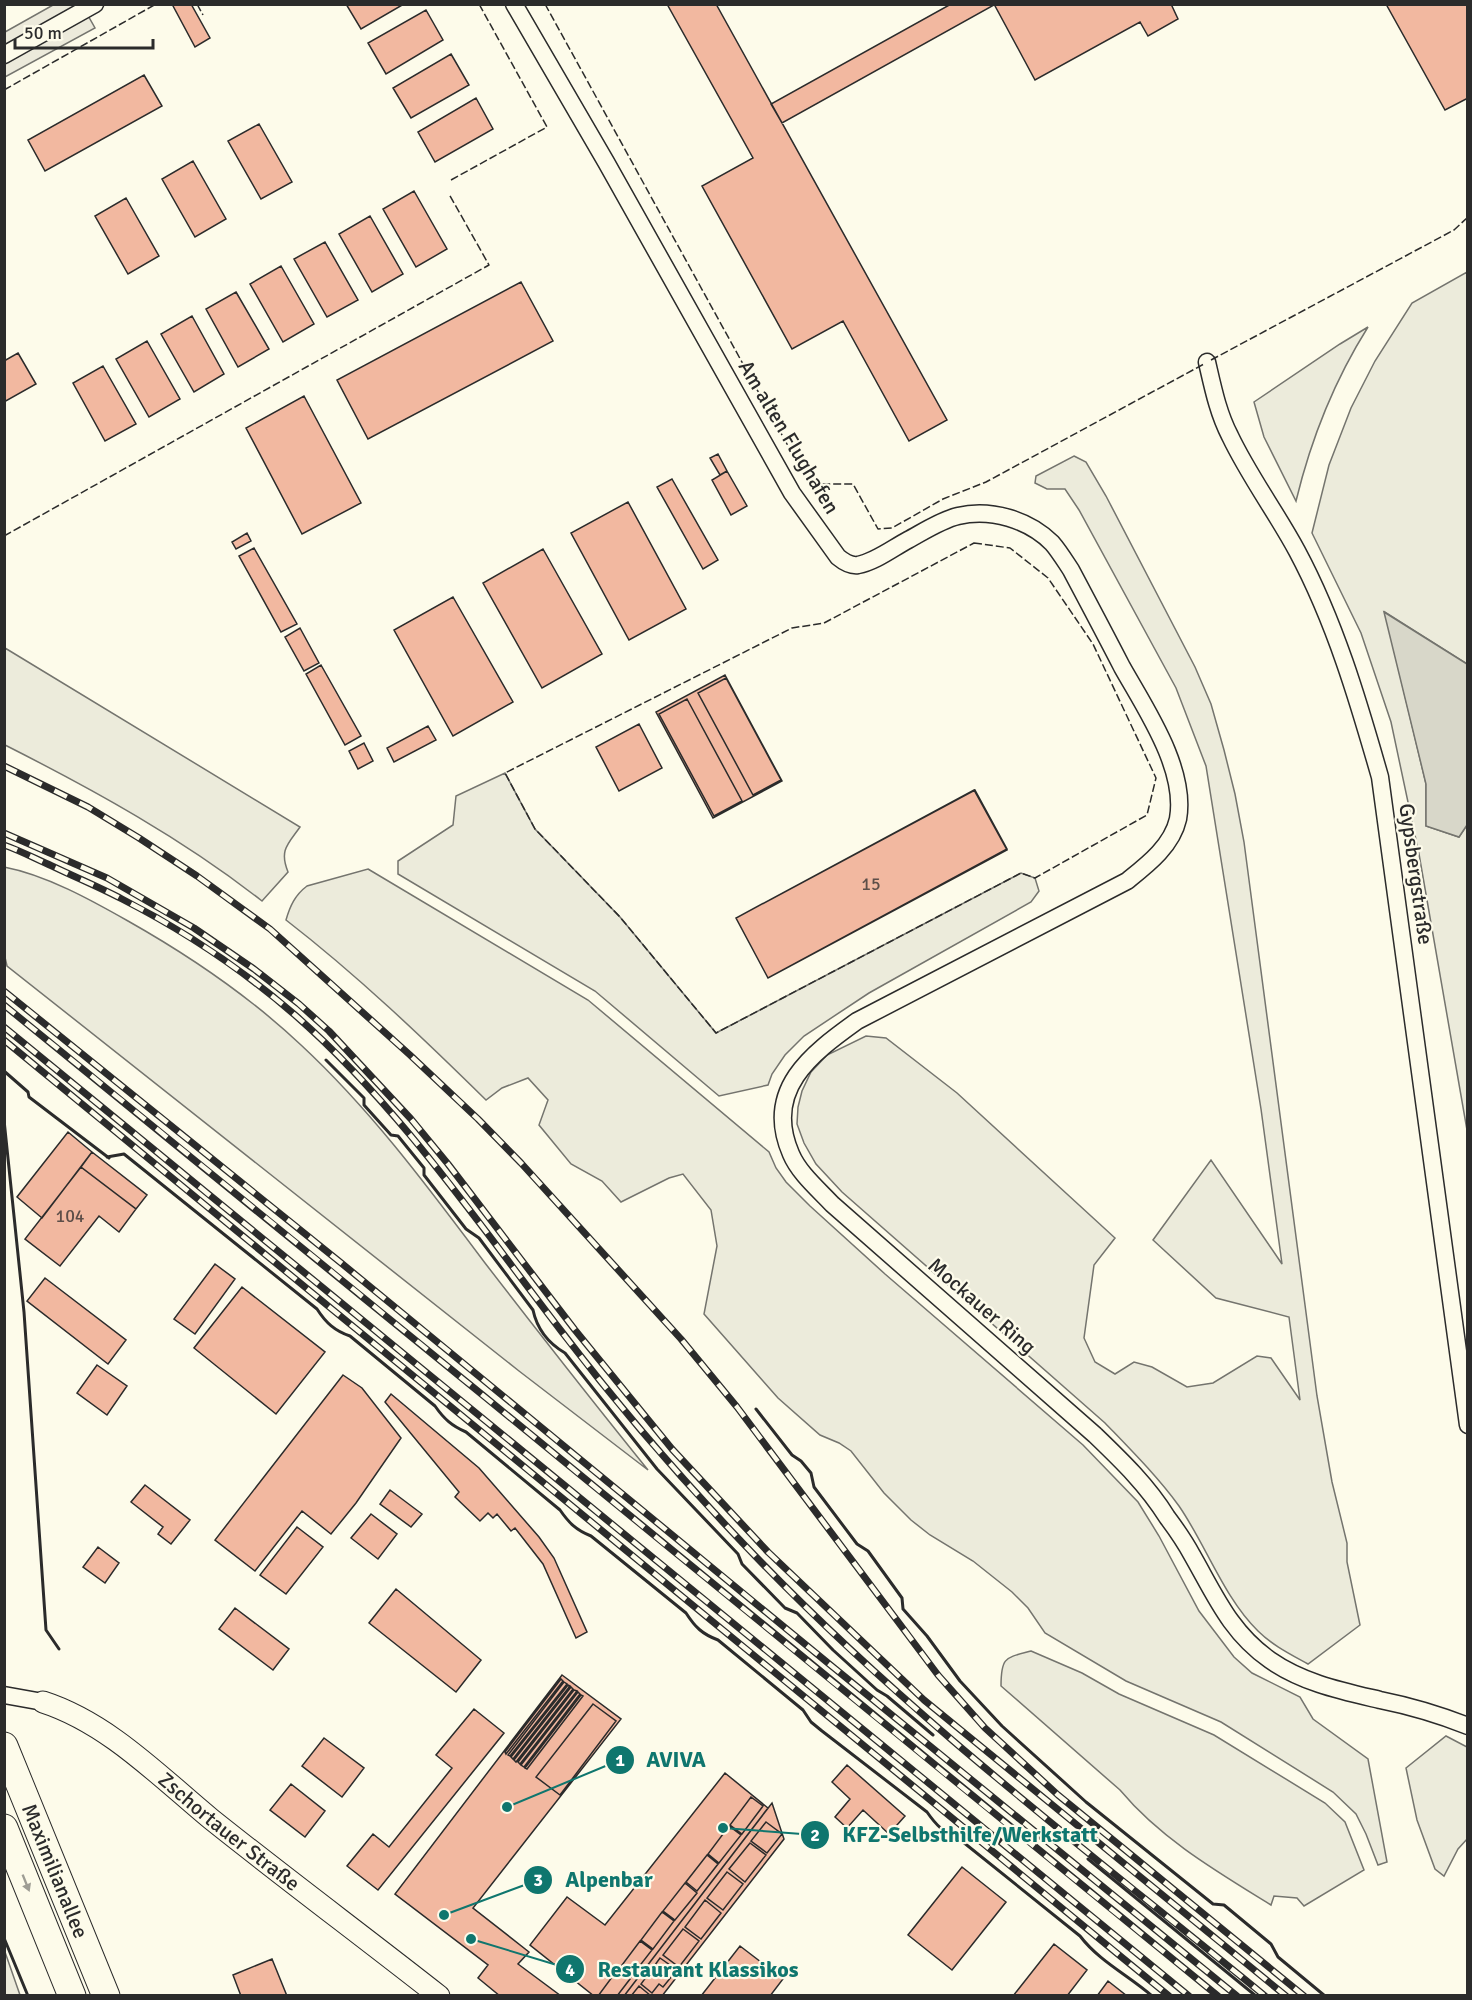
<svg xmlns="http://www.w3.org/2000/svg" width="1472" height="2000" font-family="Signika,sans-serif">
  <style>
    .green { fill: #ecebdb; stroke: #74746e; stroke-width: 1.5 }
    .parking { fill: #eceadb; stroke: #74746e; stroke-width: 1.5 }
    .water { fill: #d8d7c9; stroke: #74746e; stroke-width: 1.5 }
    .building { fill: #f2b8a0; stroke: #2b2b2b; stroke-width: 1.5 }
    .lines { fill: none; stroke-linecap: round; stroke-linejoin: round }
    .minor-casing { stroke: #2b2b2b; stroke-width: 19 }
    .tertiary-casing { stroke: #2b2b2b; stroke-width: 23 }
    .trunk-casing { stroke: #2b2b2b; stroke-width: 29 }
    .minor { stroke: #fdfbea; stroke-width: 16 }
    .tertiary { stroke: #fdfbea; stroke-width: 21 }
    .trunk { stroke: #fdfbea; stroke-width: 27 }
    .rail-casing { stroke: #2b2b2b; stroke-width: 7 }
    .rail { stroke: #fdfbea; stroke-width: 4.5; stroke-dasharray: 14; stroke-linecap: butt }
    .fence { stroke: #2b2b2b; stroke-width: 1.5; stroke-dasharray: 8 3; stroke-linecap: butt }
    .wall { stroke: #2b2b2b; stroke-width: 3 }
    .oneway { fill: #9e9d94 }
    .labels { text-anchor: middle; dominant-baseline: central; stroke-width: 4.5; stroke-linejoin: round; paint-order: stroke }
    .number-label { font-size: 18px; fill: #5d4e48 }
    .street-label { font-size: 21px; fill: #2b2b2b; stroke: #fdfbea }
    .leader { fill: none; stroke: #0f766e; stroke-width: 2 }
    .callout-dot { fill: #0f766e; stroke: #fdfbea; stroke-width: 2 }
    .mark-label { font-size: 18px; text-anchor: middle; font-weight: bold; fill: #fff }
    .callout-label { font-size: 22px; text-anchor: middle; font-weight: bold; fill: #0f766e; stroke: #fdfbea; stroke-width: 4.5; stroke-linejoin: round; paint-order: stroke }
  </style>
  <rect width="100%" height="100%" fill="#fdfbea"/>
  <path class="green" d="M1467,272V664L1385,612L1426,784V826L1459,837L1467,825V1130L1419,854L1391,722L1361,633L1312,533L1329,465L1351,408L1375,361L1412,303Z
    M1368,327C1334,381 1311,439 1296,501L1264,437L1254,402L1340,344Z
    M1074,456L1086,462L1106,496L1195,667L1211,704L1224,750L1235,794L1244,842L1317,1396L1332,1482L1347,1543V1562L1360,1625L1308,1664C1290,1654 1272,1645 1258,1631C1224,1598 1206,1545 1179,1506C1157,1476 1131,1450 1105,1423L842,1192L816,1164L804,1143L797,1124L798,1107L802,1091L811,1072L827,1055L866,1036L886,1038L957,1093L1115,1238L1094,1265L1084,1338L1095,1362L1115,1374L1134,1362L1152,1367L1187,1387L1213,1383L1257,1356L1271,1358L1300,1400L1289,1317L1216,1298L1153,1240L1211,1160L1282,1264L1261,1109L1206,766L1176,688L1079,510L1065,489H1047L1035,483L1036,476Z
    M5,648L300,827C288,844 279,850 288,872L262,901C183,839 94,790 5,745Z
    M505,773L535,829L620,917L716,1033L1021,873L1035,878L1039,891L1031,902L869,993L804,1036L785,1055L772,1074L768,1085L719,1096L595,991L398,874V861L453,825L456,796Z
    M4,867C46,875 91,900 128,921C190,956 250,997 301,1045C371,1110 428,1187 485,1263C539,1333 593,1402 648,1470L519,1371L7,966L4,953Z
    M368,869L588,1000L769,1152L776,1168L786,1182L810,1206L885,1274L1083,1445L1138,1502L1159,1536L1199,1611L1234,1657L1252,1673L1300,1697L1313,1719L1368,1759L1387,1862L1378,1865L1366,1834L1356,1814L1333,1792L1221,1722L1126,1681L1045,1633L1028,1608L1012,1592L973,1561L930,1535L911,1520L884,1493L851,1451L839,1443L820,1435L778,1398L704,1314L717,1246L711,1210L683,1174L669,1178L621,1202L602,1181L571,1164L539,1125L548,1100L528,1078L502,1088L486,1100C422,1037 357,975 286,920C290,906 295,895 307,886Z
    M1031,1651L1082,1673L1119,1694L1214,1735L1325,1803L1345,1822L1364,1870L1304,1906L1297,1898L1274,1896L1271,1905C1216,1871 1161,1839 1120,1790L1001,1686C1001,1657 1005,1658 1031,1651Z
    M1446,1736L1467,1747L1468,1838L1458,1849L1444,1876L1435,1869L1417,1820L1406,1768Z
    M4,1952H5L20,1995H5Z"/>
  <path class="parking" d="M53,5H82L95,28L5,77V32Z"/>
  <path class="water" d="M1384,612L1467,664V825L1459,837L1426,826V784Z"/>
  <path class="building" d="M172,4H191L210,38L195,47Z
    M346,4H404L361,29Z
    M667,4H716L947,420L909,441L843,321L792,349L702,186L753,158Z
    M951,4L994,5L782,123L771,104Z
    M994,4H1171L1178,19L1148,36L1140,22L1035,80Z
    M1386,4H1468V98L1445,110Z
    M426,10L443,40L386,74L368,43Z
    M451,54L469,85L411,118L393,88Z
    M144,75L162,106L45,171L28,140Z
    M476,98L493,129L435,162L418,132Z
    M259,124L292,182L261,199L228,141Z
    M193,161L226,219L195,237L162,179Z
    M414,191L447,249L416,267L383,209Z
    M126,198L159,256L128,274L95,216Z
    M370,216L403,274L372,292L339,234Z
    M325,242L358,300L327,317L294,259Z
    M281,266L314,324L283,342L250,284Z
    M521,282L553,341L368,439L337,380Z
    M236,292L269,349L238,367L206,309Z
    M192,316L224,374L194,392L161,334Z
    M147,341L180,399L149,417L116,359Z
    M18,353L36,384L4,402V361Z
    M103,366L136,424L105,441L73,383Z
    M304,396L361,503L302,534L246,428Z
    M718,454L727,471L720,475L710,458Z
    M727,471L747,506L731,515L712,480Z
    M672,479L718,560L703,569L657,487Z
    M628,502L686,609L629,640L571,533Z
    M247,533L251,541L236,549L232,542Z
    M254,548L297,624L281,632L239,556Z
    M543,549L602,654L542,688L483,583Z
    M453,597L513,702L453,736L394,630Z
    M300,628L319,663L304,671L285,637Z
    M321,665L361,736L345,745L306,674Z
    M725,675L782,781L713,818L656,712Z
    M726,678L781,780L753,795L698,693Z
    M687,699L742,801L714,816L659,714Z
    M639,724L662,768L619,791L596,747Z
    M639,724L662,768L619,791L596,747Z
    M428,726L436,740L394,762L387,748Z
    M364,743L373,761L358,769L349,751Z
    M974,790L1007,850L768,978L736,918Z
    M975,790L1007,849L768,978L736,918Z
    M68,1132L92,1152L42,1218L17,1197Z
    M92,1152L147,1195L136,1209L81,1167Z
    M81,1167L136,1209L119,1232L99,1216L60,1266L25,1239Z
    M215,1264L235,1279L195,1334L174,1319Z
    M45,1278L126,1340L108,1364L27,1301Z
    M242,1287L325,1352L276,1414L194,1348Z
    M97,1365L127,1386L107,1415L77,1393Z
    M343,1375L362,1388L401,1438L356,1503L331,1534L302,1511L255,1571L215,1540Z
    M391,1394L479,1468L539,1537L554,1558L587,1632L576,1638L543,1564L515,1528L511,1531L497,1514L493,1518L488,1513L480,1521L455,1497L459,1492L385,1402Z
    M145,1485L190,1520L171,1544L158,1534L163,1527L131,1502Z
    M390,1490L422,1514L411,1527L380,1504Z
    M371,1514L397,1534L378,1559L351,1538Z
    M297,1527L323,1547L286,1594L260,1575Z
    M98,1547L119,1563L105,1583L83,1567Z
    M396,1589L481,1660L456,1692L369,1623Z
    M235,1608L289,1649L273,1670L219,1629Z
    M562,1675L621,1719L473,1908L529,1952L518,1964L561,1996H500L478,1978L488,1965L395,1894Z
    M561,1679L563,1681L506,1754L505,1752Z
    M564,1682L567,1684L510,1756L508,1755Z
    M568,1685L570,1686L513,1759L511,1757Z
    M571,1687L573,1689L516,1762L514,1760Z
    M574,1690L577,1691L520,1764L518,1762Z
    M578,1692L580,1694L524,1767L521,1765Z
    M581,1695L583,1696L527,1769L525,1768Z
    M593,1704L616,1721L560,1795L536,1777Z
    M474,1709L504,1733L378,1890L347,1866L373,1834L389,1847L452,1768L436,1755Z
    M324,1738L364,1768L342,1797L302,1766Z
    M847,1765L905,1816L889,1834L863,1810L847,1828L835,1817L850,1799L832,1782Z
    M725,1773L768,1808L624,1996H594L530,1945L567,1897L605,1925Z
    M291,1784L325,1811L305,1837L270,1810Z
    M751,1797L763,1806L742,1834L730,1825Z
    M772,1803L784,1839L662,1996H624Z
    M766,1822L782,1834L767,1853L751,1841Z
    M729,1826L741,1835L719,1863L708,1854Z
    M750,1843L766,1855L745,1882L729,1869Z
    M707,1855L718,1864L697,1891L686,1882Z
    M962,1867L1006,1902L952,1970L908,1935Z
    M727,1872L743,1884L723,1910L707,1898Z
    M685,1883L697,1893L675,1920L663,1911Z
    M705,1900L721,1913L701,1939L685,1927Z
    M662,1912L674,1921L653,1949L641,1940Z
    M683,1929L699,1941L679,1967L663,1955Z
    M640,1941L652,1950L631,1977L619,1969Z
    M1054,1944L1087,1970L1067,1996H1013Z
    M740,1946L783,1979L770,1996H701Z
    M660,1958L677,1970L663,1987L659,1984L652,1993L641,1984Z
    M272,1959L287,1996H241L233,1975Z
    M618,1969L630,1979L617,1996H598Z
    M1108,1981L1127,1996H1097Z
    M639,1986L651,1996H631Z"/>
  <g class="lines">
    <defs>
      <path id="minor" d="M514,4L606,162L792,493L838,557C844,562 850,566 858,565C875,562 893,548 908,540C923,532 941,520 958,516C991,508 1029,520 1052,543C1059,551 1065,561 1071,570C1088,602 1105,634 1122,667C1145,708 1187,769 1178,819C1172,846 1147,865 1127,881L857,1021C811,1054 763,1090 791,1154C799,1173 818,1189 832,1204L1095,1435C1122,1461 1147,1485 1167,1517C1176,1529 1185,1542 1192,1555C1215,1595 1230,1632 1270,1660C1303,1683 1342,1691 1380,1700C1410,1706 1440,1715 1468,1726
        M4,55L95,4
        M1207,362C1213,388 1218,413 1230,436C1249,476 1276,512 1297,551C1335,622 1358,700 1380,777L1468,1425
        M4,1695L43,1702"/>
      <g id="tertiary">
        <path id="s1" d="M43,1702C108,1723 159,1776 211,1819C286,1879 364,1937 439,1996"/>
      </g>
      <g id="trunk">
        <path id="s2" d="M4,1746L106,1996"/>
        <path d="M4,1828L72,1996"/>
      </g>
    </defs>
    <use href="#minor" class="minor-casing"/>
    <use href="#tertiary" class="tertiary-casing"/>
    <use href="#trunk" class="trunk-casing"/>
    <use href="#minor" class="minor"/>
    <use href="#tertiary" class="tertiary"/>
    <use href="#trunk" class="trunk"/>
    <defs>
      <path id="rail" d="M4,766L88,807L139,838L197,876L270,929L410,1055L478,1119L521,1163L681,1339L737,1407L938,1675L985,1728L1058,1795L1304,1996
        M4,833L107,878L194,928L254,969L299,1004L329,1031L411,1119L448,1164L575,1330L672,1449L768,1552L924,1700L1286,1996
        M4,845C21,851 36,859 52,866C75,877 99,887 122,899C183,930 243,970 295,1015C399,1106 478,1223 562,1332C623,1412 690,1489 760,1561C915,1721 1093,1855 1265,1996
        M4,991L340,1262L828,1663L1237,1996
        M4,1005C410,1334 812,1666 1218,1996
        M4,1027L1189,1996
        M4,1040L1169,1996"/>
    </defs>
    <use href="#rail" class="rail-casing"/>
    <use href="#rail" class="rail"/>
    <path class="fence" d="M197,4L203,15
      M545,4L809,484H853L878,529L892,528L943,499L986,482L1204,364
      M4,23V25
      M4,90L156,4
      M451,180L547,127L479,4
      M1211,360L1454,230L1468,217
      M4,536L489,265L449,194
      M974,543L1010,548L1048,578L1093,644L1156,778L1147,815L1035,878L1021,873L716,1033L620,917L535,829L505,773L792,628L824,623Z"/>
    <path class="wall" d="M326,1060L364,1098V1105L391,1135L398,1136L424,1168V1175L466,1229L479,1238L533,1310C537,1329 548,1343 565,1353L657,1469L738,1554L742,1564L785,1608L797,1613L833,1650L877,1690L887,1696L933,1735
      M4,1071L28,1092L29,1097L109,1158
      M4,1120L24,1312L46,1630L59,1649
      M107,1157L124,1154L317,1309C326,1323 335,1331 350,1336L435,1406C444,1419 452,1426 466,1432L560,1510C569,1523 576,1530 591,1536L686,1613C695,1627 702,1634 718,1640L803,1710L811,1722L822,1731L927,1812C936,1825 943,1832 958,1838L1080,1936C1100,1962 1128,1975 1152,1996
      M756,1409L792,1455L801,1461L811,1473L814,1487L857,1544L868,1551L902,1598L903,1609L927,1636L960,1681L1002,1726L1086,1802L1213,1904L1224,1905L1271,1944L1278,1957L1325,1996
      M1088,1859L1256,1996
      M4,1938L28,1996"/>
  </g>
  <defs><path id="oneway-solid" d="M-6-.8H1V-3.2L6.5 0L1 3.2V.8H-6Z" transform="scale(1.5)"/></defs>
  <use class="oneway" href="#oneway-solid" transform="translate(26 1883) rotate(68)"/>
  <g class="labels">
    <g class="number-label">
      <text x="871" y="884">15</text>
      <text x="70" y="1216">104</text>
    </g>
    <g class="street-label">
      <text transform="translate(789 437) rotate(59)">Am alten Flughafen</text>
      <text transform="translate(1416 874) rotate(82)">Gypsbergstraße</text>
      <text transform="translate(982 1306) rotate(41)">Mockauer Ring</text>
      <text stroke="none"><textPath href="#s1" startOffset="228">Zschortauer Straße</textPath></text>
      <text stroke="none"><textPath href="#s2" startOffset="135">Maximilianallee</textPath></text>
    </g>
  </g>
  <path class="leader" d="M507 1807L620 1760M723 1828L815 1835M444 1915L538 1880M471 1939L570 1969"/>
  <g class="callout-dot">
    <circle cx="507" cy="1807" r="6"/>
    <circle cx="723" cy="1828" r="6"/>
    <circle cx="444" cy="1915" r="6"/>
    <circle cx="471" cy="1939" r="6"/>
    <circle cx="620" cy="1760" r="15"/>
    <circle cx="815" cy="1835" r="15"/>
    <circle cx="538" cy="1880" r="15"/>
    <circle cx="570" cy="1969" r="15"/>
  </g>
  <g class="mark-label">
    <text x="620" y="1766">1</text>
    <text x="815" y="1841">2</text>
    <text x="538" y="1886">3</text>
    <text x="570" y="1976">4</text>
  </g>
  <g class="callout-label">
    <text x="676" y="1767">AVIVA</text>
    <text x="970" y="1842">KFZ-Selbsthilfe/Werkstatt</text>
    <text x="609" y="1887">Alpenbar</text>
    <text x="698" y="1977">Restaurant Klassikos</text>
  </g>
  <rect width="1472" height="2000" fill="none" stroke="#2b2b2b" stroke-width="12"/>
  <path d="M15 39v9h138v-9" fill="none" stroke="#2b2b2b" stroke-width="3"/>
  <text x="24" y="39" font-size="18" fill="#2b2b2b" stroke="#fdfbea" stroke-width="4.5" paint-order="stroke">50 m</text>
</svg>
